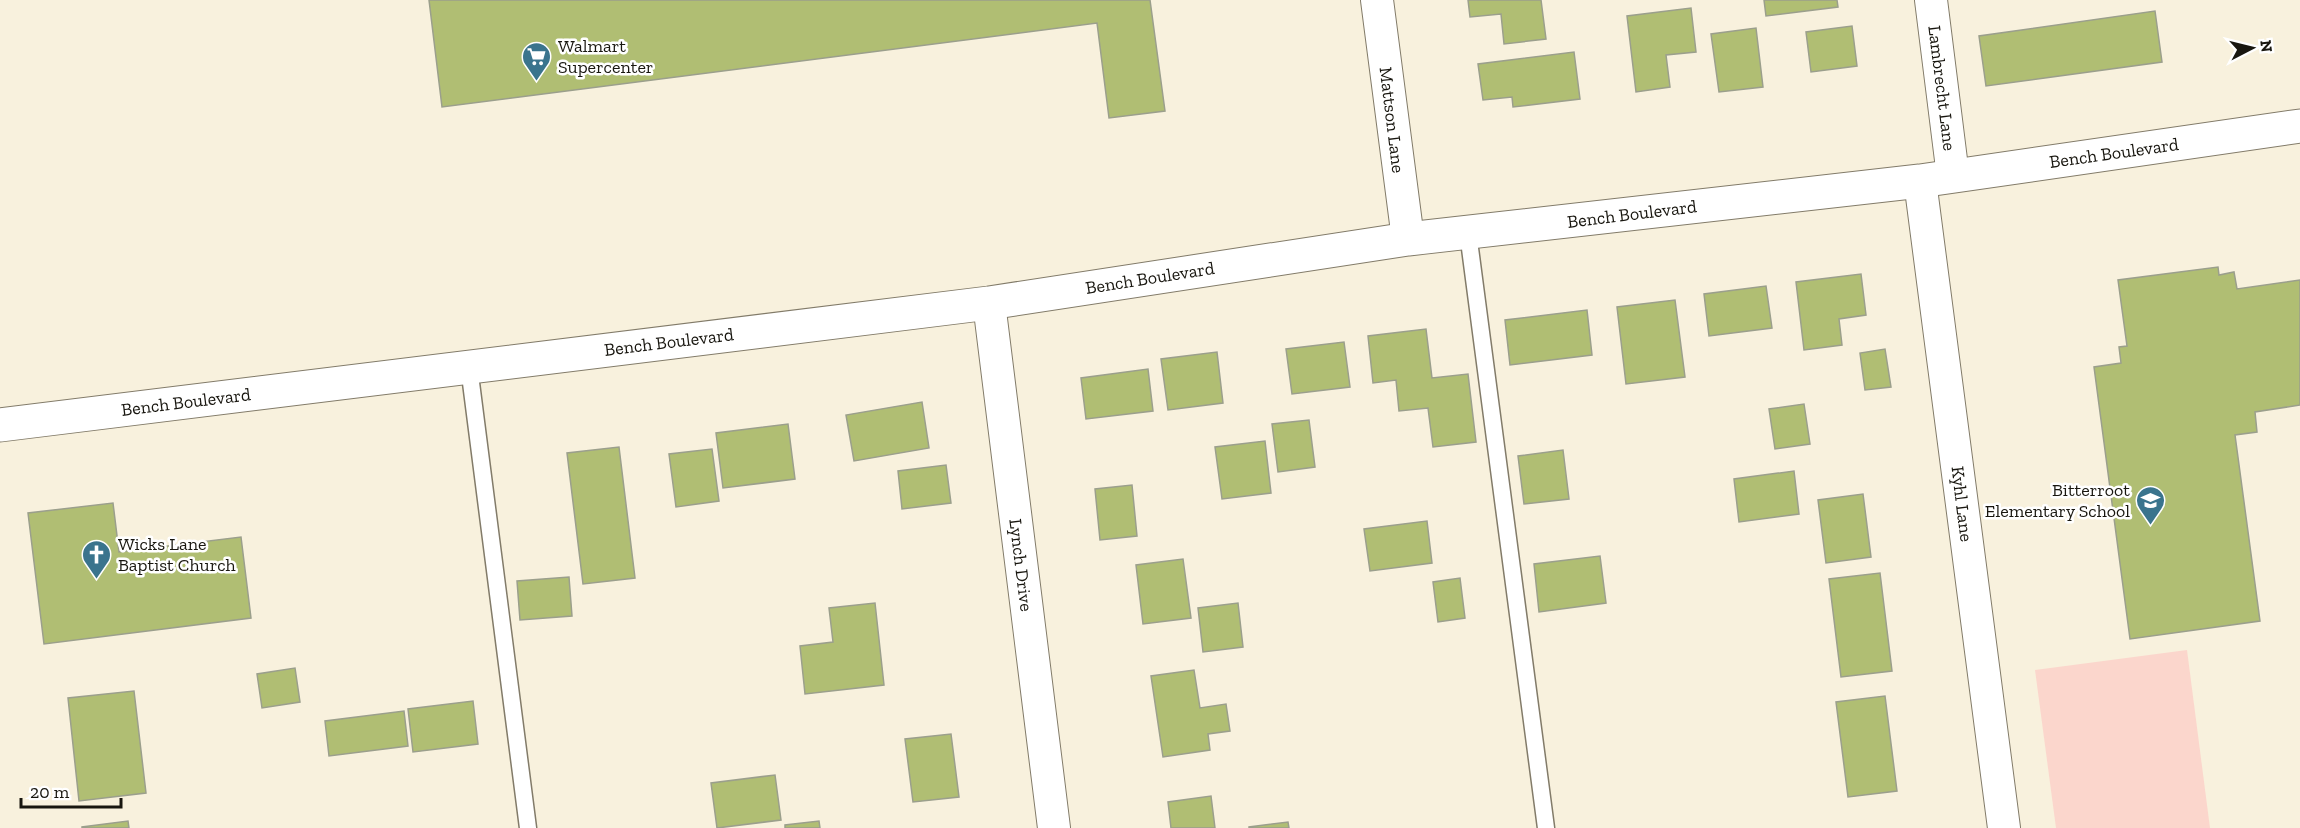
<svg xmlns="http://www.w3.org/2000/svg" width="2300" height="828" font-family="'Zilla Slab',serif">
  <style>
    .green { fill: #fbd6cc }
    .building { fill: #b0be73; stroke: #9b9f8c; stroke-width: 1.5 }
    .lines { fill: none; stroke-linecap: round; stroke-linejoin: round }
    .lane-casing { stroke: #827b69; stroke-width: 19 }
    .street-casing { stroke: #827b69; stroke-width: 34 }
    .secondary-casing { stroke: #827b69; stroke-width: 35 }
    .lane { stroke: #fff; stroke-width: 16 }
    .street { stroke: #fff; stroke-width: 32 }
    .secondary { stroke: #fff; stroke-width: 33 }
    .labels { text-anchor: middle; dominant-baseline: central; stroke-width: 5; stroke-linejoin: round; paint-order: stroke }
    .poi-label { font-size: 18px; fill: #18160f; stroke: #fff; text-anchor: start }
    .street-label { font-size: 18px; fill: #18160f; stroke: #fff }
  </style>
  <rect width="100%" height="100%" fill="#f8f1dd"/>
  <path class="green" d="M2187,650L2210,828H2056L2035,670Z"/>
  <path class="building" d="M429,0H1150L1165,111L1109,118L1097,23L442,107Z
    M1468,0H1541L1546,39L1504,44L1501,14L1470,17Z
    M1764,0H1837L1838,7L1766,16Z
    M1691,8L1696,52L1666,55L1670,87L1636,92L1627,16Z
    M2155,11L2162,62L1986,86L1979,36Z
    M1852,26L1857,66L1811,72L1806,32Z
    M1756,28L1763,87L1719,92L1711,34Z
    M1574,52L1580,99L1513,107L1512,97L1483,100L1478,64Z
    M2218,267L2219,275L2234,272L2237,289L2300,280V405L2255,412L2257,432L2235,435L2260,621L2130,639L2094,367L2121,363L2119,347L2127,346L2118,280Z
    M1861,274L1866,315L1839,319L1842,345L1804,350L1796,282Z
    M1766,286L1772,328L1709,336L1704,294Z
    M1675,300L1685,377L1626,384L1617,307Z
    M1587,310L1592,355L1510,365L1505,320Z
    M1426,329L1432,378L1468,374L1476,442L1433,447L1428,408L1399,411L1396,380L1373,383L1368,336Z
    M1344,342L1350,387L1292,394L1286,349Z
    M1885,349L1891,387L1865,390L1860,353Z
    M1217,352L1223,403L1168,410L1161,359Z
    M1148,369L1153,411L1086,419L1081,378Z
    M922,402L929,448L854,461L846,415Z
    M1804,404L1810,444L1775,449L1769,409Z
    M1309,420L1315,467L1278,472L1272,424Z
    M788,424L795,479L723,488L716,433Z
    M1265,441L1271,493L1222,499L1215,447Z
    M619,447L635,578L583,584L567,453Z
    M712,449L719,501L676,507L669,454Z
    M1563,450L1569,499L1524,504L1518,456Z
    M946,465L951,503L902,509L898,471Z
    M1794,471L1799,514L1739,522L1734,479Z
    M1132,485L1137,536L1100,540L1095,489Z
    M1863,494L1871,557L1826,563L1818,500Z
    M113,503L119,552L241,537L251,618L44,644L28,513Z
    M1427,521L1432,563L1370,571L1364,529Z
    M1600,556L1606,603L1539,612L1534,564Z
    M1183,559L1191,618L1143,624L1136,565Z
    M1880,573L1892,671L1841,677L1829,579Z
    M569,577L572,616L520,620L517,581Z
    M1460,578L1465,618L1438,622L1433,582Z
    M875,603L884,685L805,694L800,646L833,642L829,608Z
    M1238,603L1243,647L1203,652L1198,608Z
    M295,668L300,702L262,708L257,674Z
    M1194,670L1200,708L1226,704L1230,731L1208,734L1210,750L1163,757L1151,676Z
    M134,691L146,793L79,801L68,698Z
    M1885,696L1897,791L1848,797L1836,702Z
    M473,701L478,744L413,752L408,709Z
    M404,711L408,746L329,756L325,721Z
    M951,734L959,797L913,802L905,739Z
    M775,775L781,820L717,828L711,783Z
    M1211,796L1215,828H1171L1168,802Z
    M128,821L129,828H82V827Z
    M819,821L820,828H785V825Z
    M1288,822L1289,828H1249V827Z"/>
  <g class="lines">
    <defs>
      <path id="lane" d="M1468,233L1546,828
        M469,367L528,828"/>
      <path id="street" d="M1377,0L1408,239
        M1931,0L1953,176
        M1920,181L2004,828
        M989,303L1054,828"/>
      <path id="secondary" d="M0,425L989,303L1408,239L1920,181L2300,126"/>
    </defs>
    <use href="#lane" class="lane-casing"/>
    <use href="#street" class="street-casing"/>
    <use href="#secondary" class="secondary-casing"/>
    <use href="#lane" class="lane"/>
    <use href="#street" class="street"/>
    <use href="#secondary" class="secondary"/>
  </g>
  <defs>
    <symbol id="supermarket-pin" viewBox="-11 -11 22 30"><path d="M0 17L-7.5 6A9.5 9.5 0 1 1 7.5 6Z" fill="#3a748d" stroke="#fff"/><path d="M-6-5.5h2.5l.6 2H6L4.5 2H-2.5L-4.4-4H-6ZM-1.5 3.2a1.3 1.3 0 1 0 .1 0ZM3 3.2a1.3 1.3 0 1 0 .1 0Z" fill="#fff"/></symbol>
    <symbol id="school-pin" viewBox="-11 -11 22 30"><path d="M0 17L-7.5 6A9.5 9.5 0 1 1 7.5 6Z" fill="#3a748d" stroke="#fff"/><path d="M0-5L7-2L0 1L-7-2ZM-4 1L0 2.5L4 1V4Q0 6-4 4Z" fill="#fff"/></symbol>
    <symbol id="church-pin" viewBox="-11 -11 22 30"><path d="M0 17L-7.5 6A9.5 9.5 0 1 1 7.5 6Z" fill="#3a748d" stroke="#fff"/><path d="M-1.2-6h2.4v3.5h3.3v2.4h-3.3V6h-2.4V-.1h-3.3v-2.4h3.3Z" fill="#fff"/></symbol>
  </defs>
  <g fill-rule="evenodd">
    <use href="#supermarket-pin" x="520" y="40" width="33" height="45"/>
    <use href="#school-pin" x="2134" y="484" width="33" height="45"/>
    <use href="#church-pin" x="80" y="538" width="33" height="45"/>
  </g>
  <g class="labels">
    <g class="poi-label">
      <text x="558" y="46">Walmart<tspan x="558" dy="21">Supercenter</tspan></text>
      <text x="2130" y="490" text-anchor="end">Bitterroot<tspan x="2130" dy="21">Elementary School</tspan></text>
      <text x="118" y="544">Wicks Lane<tspan x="118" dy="21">Baptist Church</tspan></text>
    </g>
    <g class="street-label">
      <text transform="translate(1942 88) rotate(83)">Lambrecht Lane</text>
      <text transform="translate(1392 120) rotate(83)">Mattson Lane</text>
      <text transform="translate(2114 153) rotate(-8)">Bench Boulevard</text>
      <text transform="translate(1632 214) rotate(-7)">Bench Boulevard</text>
      <text transform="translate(1150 278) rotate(-9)">Bench Boulevard</text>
      <text transform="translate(669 342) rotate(-7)">Bench Boulevard</text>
      <text transform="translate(186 402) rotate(-7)">Bench Boulevard</text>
      <text transform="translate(1962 504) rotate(83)">Kyhl Lane</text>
      <text transform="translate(1021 565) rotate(83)">Lynch Drive</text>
    </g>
  </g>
  <g transform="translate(2252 48) rotate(83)" stroke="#ffffff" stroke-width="4.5" paint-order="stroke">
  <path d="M0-4.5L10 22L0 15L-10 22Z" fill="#18160f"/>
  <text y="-9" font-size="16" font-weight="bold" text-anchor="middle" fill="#18160f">N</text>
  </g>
  <path d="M21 798v9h100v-9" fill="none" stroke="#18160f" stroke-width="3"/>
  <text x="30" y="798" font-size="18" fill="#18160f" stroke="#ffffff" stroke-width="4.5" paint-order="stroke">20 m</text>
</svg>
